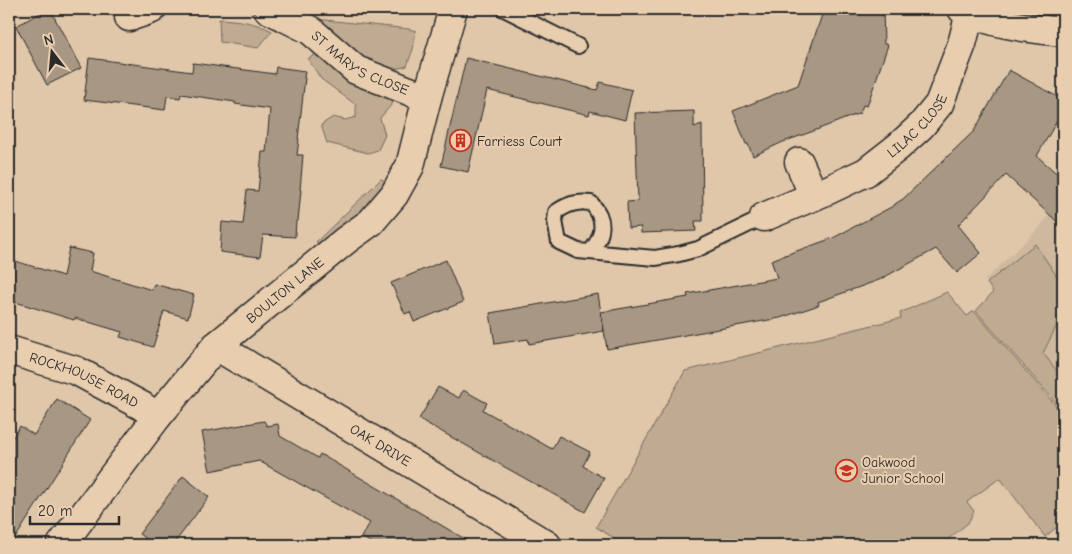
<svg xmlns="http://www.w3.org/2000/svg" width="1072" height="554" font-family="'Comic Neue',sans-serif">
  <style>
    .built { fill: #cfb99e }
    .green { fill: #bfaa92; stroke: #756a5e }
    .building { fill: #a89783; stroke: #2b2b2b }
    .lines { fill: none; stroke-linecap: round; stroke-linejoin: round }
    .service-casing { stroke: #2b2b2b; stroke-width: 18 }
    .minor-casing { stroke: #2b2b2b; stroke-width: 31 }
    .tertiary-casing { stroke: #2b2b2b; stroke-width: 31 }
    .service { stroke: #e8cdaf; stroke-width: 14 }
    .minor { stroke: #e8cdaf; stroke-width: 28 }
    .tertiary { stroke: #e8cdaf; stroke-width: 28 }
    .labels { text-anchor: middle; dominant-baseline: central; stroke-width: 4; stroke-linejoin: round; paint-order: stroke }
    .street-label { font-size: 14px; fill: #2b2b2b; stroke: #e8cdaf }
    .poi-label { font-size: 14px; fill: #2b2b2b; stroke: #e8cdaf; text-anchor: start }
  </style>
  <rect width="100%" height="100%" fill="#e0c7aa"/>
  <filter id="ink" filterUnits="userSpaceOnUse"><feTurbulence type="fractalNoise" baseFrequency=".02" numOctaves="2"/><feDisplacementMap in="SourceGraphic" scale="10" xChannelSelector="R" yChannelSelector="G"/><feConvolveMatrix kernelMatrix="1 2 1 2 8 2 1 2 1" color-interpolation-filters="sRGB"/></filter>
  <g filter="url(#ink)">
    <path class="built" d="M1063,197V378L985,280L1039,228Z"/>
    <path class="green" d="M307,18L409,29L416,31L413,49L407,66L384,72L370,69Z
      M219,19C238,20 255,22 272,31L258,48L220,42Z
      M319,52L379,87L393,103L380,118L385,135L378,150L368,153L327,143L321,125L333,117L345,120L356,117V105L321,79L308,59Z
      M381,179L388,182L370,208L322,247L316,242Z
      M1035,244L1063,285V313L1043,353L1063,379V411L976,311L993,292L987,283Z
      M947,292L967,316L974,311L1063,414V522L1045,537L1000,478L967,502L974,511L968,523L941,545H625L596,527L685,371L901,318L900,313Z"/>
    <path class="building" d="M48,9H50L81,68L47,85L16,26Z
      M824,9H883L884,44L888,45L867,106L863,105L860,113L811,132L783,142L753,156L748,144H746L733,111L798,85Z
      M89,58L192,72L193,63L275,74L276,67L305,71L304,78H305L298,139H299L297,155H303L300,190H301L298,221H296L295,237L263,235L260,257L220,252L222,222L243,224L247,190L258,191L262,152H266L270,109L235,104V102L181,94L180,98L167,96L165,110L84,100Z
      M466,58L597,90L600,82L632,90L625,120L590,111L589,115L487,90L468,172L441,166Z
      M1009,70L1063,100V110L1037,156L1063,179V227L1006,175L958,225L981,253L957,273L936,249L879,280L818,302L819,305L780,318L607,349L601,312L688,297L687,294L777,278L771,260L833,238L895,205V204L903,199L974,131Z
      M694,111V127L702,124L703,221H695L696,231L641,233V227L628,228L627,202L638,201L635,113Z
      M69,248L93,253L90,271L152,290L154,284L194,295L188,318L164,311L153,347L120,337L122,332L75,318L74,320L9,300V259L63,276Z
      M446,260L463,302L414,322L410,312L405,314L391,283Z
      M598,294L604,331L529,344L528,339L495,344L490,313Z
      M438,387L459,398L463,390L487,403L483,410L552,449L559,436L590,452L583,466L604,478L585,512L419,419Z
      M57,399L90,420L11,545H9V443L20,426L34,435Z
      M264,421L267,426L278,424L280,436L318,458L320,454L475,545H376L361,537L370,523L259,461L210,471L202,432Z
      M183,476L209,497L173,545H154L139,534Z"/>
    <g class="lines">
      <defs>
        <path id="service" d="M504,9L578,46
          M591,251C604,235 606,219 591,203C577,201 568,204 556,212L555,221L559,242L578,251L655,258L679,254L698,249L764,217"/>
        <g id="minor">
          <path id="s1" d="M268,9L310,30L356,70L427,98"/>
          <path d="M962,9C993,25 1029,28 1063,32"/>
          <path d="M129,17L152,9"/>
          <path d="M799,162L814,196"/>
          <path id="s2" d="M764,217L826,191L866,172L898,147L921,126L939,104L962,44L970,13"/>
          <path id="s3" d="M216,346L547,545"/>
          <path id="s4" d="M9,350L77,371L142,406L157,417"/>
        </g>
        <g id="tertiary">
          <path id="s5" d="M61,545L157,417L216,346L346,240L371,222L394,195L410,166L427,98L453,9"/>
        </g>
      </defs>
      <use href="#service" class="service-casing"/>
      <use href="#minor" class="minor-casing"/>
      <use href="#tertiary" class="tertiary-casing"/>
      <use href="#service" class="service"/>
      <use href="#minor" class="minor"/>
      <use href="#tertiary" class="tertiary"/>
    </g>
  </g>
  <defs>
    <symbol id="building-ring" viewBox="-11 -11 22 22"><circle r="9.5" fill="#e8cdaf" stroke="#c8321e" stroke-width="1.5"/><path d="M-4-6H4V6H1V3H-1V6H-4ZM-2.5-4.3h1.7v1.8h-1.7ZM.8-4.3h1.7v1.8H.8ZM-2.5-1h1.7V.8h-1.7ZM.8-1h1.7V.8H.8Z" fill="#c8321e"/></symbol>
    <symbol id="school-ring" viewBox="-11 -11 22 22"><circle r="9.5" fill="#e8cdaf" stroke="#c8321e" stroke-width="1.5"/><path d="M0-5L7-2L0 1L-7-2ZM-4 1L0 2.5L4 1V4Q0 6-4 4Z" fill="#c8321e"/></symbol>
  </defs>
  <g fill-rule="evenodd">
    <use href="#building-ring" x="448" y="128" width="25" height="25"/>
    <use href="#school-ring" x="834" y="458" width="25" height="25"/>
  </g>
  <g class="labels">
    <g class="street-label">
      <text stroke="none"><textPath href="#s1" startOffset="108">ST MARY'S CLOSE</textPath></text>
      <text stroke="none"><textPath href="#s2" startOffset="181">LILAC CLOSE</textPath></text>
      <text stroke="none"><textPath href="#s5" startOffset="341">BOULTON LANE</textPath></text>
      <text stroke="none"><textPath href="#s4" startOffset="81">ROCKHOUSE ROAD</textPath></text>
      <text stroke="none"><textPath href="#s3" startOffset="192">OAK DRIVE</textPath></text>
    </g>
    <g class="poi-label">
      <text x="477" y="141">Farriess Court</text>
      <text x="862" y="462">Oakwood<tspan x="862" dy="16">Junior School</tspan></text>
    </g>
  </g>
  <rect width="1072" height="554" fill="none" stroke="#e8cdaf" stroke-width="30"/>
  <rect x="15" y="15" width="1042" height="524" fill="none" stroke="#2b2b2b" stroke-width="2" filter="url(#ink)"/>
  <g transform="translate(52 52) rotate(344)" stroke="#e8cdaf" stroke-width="4" paint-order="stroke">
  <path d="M0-4L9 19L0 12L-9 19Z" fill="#2b2b2b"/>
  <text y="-8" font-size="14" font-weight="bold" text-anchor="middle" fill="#2b2b2b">N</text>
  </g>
  <path d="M30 516v8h89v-8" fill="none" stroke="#2b2b2b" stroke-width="2.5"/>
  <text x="38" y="516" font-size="15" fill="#2b2b2b" stroke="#e8cdaf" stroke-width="4" paint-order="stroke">20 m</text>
</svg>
